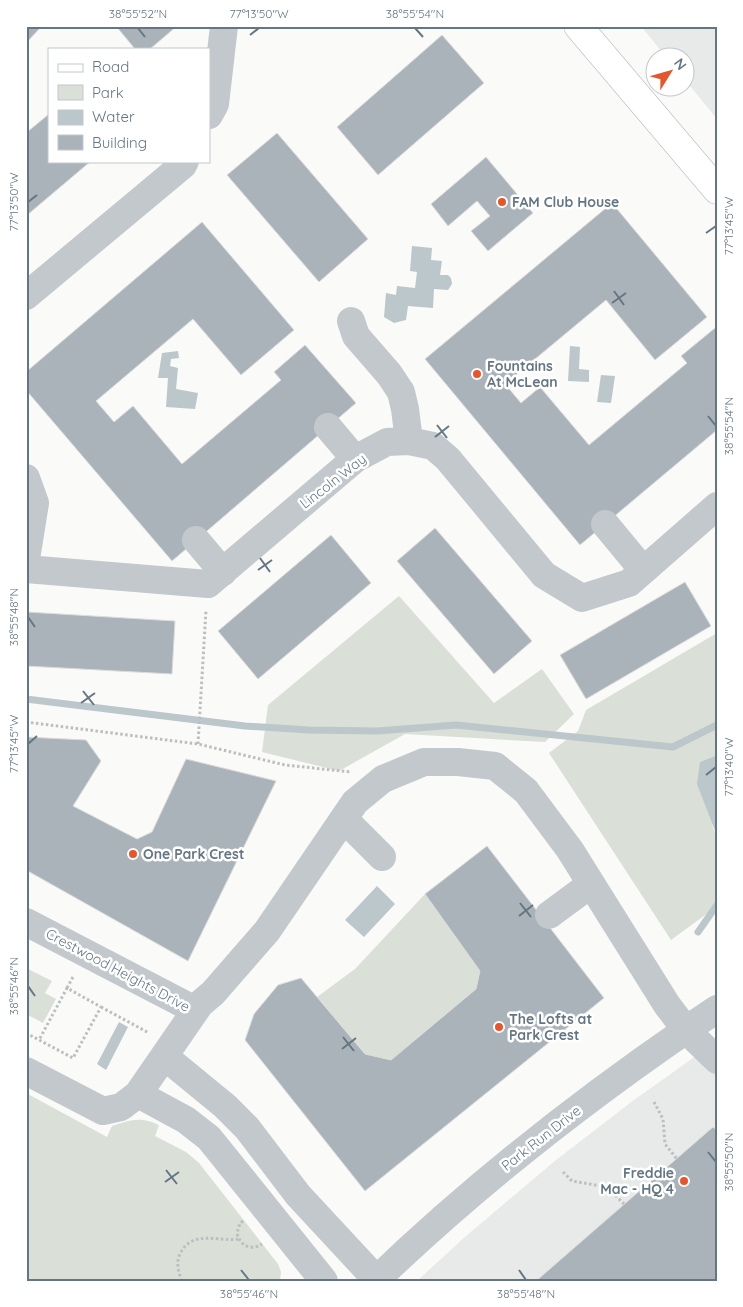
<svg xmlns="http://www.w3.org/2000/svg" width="743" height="1307" font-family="Quicksand,sans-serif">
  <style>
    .built { fill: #e8e9e9 }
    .green { fill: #dadfd7 }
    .water { fill: #bbc7cb }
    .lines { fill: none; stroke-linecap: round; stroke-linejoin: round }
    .stream { stroke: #bbc7cb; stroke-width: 7 }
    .building { fill: #aab3b9; stroke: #dcdcda }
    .major-casing { stroke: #b5babe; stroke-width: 29 }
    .path { stroke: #bbbfc2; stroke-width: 3; stroke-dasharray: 2.5 2.5; stroke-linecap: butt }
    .minor { stroke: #c3c8cc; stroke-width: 28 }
    .major { stroke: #fff; stroke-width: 28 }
    .ticks { fill: none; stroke: #657683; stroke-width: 2 }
    .poi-dot { fill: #e4572e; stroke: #fff; stroke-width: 2 }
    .labels { text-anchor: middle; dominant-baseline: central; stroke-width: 5; stroke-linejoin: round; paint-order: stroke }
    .poi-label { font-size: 14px; font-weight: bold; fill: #657683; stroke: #fff; text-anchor: start }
    .street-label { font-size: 14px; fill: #657683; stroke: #fff }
    .neatline { fill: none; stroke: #657683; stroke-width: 2 }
    .ticks-label { font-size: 12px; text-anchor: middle; fill: #657683 }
  </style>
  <rect width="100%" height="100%" fill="#fafaf8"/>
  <path class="built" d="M641,26H717V119L686,81V58L666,57Z
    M717,1041V1281H417L466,1236L556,1160L634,1100Z"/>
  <path class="green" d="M399,596L494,703L542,669L574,714L545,742L405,734L339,771L262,752L268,705Z
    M717,633V755L700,762L713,828L717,836V916L712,910L671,940L549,753L578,731L586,710Z
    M425,894L480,971L476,989L391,1060L365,1054L317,997L355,969Z
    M26,968L52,981L45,993L56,999L43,1023L26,1014Z
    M26,1093L107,1137L112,1126C131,1120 140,1116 159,1125L155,1136L186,1152L199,1163L278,1264L281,1272L280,1281H26Z"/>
  <path class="water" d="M412,246L432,248L431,260L442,261L440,275H448L451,278L452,284L448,290L434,289L433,308L408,306L406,320L394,323L384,317L386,293L396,295L397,286L415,288L417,272L410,271Z
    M570,346L580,347L579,369L589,370V382L568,381Z
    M178,351L179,358L171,359L170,366L178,368L176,389L198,393L195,409L166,407L168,378H158L162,353Z
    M601,375L615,376L611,403L597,402Z
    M717,755V836L697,784L700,762Z
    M377,886L395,904L364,937L345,920Z
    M119,1022L128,1027L106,1070L97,1064Z"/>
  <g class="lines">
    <path class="stream" d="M26,699L245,726L309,730L377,731L456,725L673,747L717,725
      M698,932L717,905"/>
  </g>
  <path class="building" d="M26,26H42L26,43Z
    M116,26H177L150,49H135Z
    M442,35L484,83L378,175L337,127Z
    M49,114V161H91L26,216V133Z
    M277,133L368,239L319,282L227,175Z
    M486,157L533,213L488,251L471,231L490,216L477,201L448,226L431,204Z
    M612,203L707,317L655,360L606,300L505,384L521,403L540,387L589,445L687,363L681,356L715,328L717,330V430L580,545L425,359Z
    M202,222L294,330L241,375L193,319L96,401L114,422L133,406L182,464L281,380L274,372L305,345L356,403L172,561L26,390V372Z
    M435,528L532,641L494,674L397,561Z
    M331,535L371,583L258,679L218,631Z
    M685,582L711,626L586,699L560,655Z
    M27,612L175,621L172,674L26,666Z
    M26,737L86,740L101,761L73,806L137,839L152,832L186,759L276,781L188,961L26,870Z
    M487,846L604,998L365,1191L245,1040L254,1014L278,985L301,978L365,1054L391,1060L476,989L480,971L425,894Z
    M713,1127L717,1131V1281H536Z"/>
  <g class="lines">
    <defs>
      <path id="major" d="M578,26L717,190"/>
    </defs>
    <use href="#major" class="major-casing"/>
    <path class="path" d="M26,722L198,744L285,765L351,772
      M198,744L206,610
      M67,988L74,975
      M101,1007L149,1033
      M26,1033L73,1058L101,1007L67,988L39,1040
      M654,1102L663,1119L665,1144L677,1159
      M563,1172L572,1181L607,1187L624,1204
      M243,1221L240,1223L237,1233C240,1246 251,1251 262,1244
      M182,1281C178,1272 176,1262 180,1254C192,1229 218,1242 238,1239"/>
    <path class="minor" d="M209,115L215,104L224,26
      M26,296L183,165L185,161
      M351,321L356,336L389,374L401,392L405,409L409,441
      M328,427L355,459
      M26,478L35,503L26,559
      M605,524L643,570
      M196,540L223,572
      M26,569L208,584L355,459L387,442L409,441L433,446L448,459L544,575L582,598L629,583L717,506
      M344,819L382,857
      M549,915L591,884
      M26,922L195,1010
      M164,1056L225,1106L247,1128L298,1195L376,1279
      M26,1071L103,1111L121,1107L138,1094L200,1004L213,993L267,931L355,802L383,779L424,762H458L495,766L526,791L570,850L667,1005L686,1030L717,1060
      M138,1094L186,1120L209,1138L324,1281
      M375,1281C480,1180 596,1090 717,1009"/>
    <use href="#major" class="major"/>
  </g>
  <path class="ticks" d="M138,28L145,37M415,28L423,37M250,35L259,28M28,202L37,195M706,233L716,226M614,291L624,305M612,303L626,293M708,416L716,426M437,425L447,438M435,437L449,426M260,558L270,572M258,570L272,560M28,617L35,627M83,691L94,705M81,703L95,693M28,744L37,736M706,775L716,767M520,903L531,917M519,916L533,905M28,986L35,996M343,1037L354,1051M342,1049L356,1038M708,1152L716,1162M166,1170L177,1184M165,1182L179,1172M241,1270L249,1280M519,1270L526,1280"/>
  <g class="poi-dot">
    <circle cx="502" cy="202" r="5"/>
    <circle cx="477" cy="374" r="5"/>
    <circle cx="133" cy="854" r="5"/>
    <circle cx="499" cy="1027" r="5"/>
    <circle cx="684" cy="1181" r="5"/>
  </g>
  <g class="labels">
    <g class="poi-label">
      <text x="512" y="202">FAM Club House</text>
      <text x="487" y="366">Fountains<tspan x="487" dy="16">At McLean</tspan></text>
      <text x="143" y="854">One Park Crest</text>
      <text x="509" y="1019">The Lofts at<tspan x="509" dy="16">Park Crest</tspan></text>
      <text x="674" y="1173" text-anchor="end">Freddie<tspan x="674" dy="16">Mac - HQ 4</tspan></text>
    </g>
    <g class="street-label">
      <text transform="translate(333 481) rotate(-38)">Lincoln Way</text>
      <text transform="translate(118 970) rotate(28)">Crestwood Heights Drive</text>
      <text transform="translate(541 1138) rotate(-38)">Park Run Drive</text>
    </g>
  </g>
  <rect width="743" height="1307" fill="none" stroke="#ffffff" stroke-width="55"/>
  <rect x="48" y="48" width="162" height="115" fill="#ffffff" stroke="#c1c8cd"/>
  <rect x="58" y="64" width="25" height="8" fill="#ffffff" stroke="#c1c8cd"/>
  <text x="92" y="72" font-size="15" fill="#657683">Road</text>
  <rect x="58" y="85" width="25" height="15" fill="#dadfd7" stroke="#c1c8cd"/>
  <text x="92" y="98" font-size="15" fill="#657683">Park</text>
  <rect x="58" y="110" width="25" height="15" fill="#bbc7cb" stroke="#c1c8cd"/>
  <text x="92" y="122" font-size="15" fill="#657683">Water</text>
  <rect x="58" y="135" width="25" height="15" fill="#aab3b9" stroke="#c1c8cd"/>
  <text x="92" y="148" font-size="15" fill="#657683">Building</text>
  <g transform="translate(670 72) rotate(53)"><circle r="24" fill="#ffffff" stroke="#c1c8cd"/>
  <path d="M0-4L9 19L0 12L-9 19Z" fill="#e4572e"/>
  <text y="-8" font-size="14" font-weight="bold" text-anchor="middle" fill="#657683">N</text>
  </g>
  <rect x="28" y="28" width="688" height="1252" class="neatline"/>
  <g class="ticks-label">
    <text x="138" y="18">38°55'52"N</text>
    <text x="259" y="18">77°13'50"W</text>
    <text x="415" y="18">38°55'54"N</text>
    <text transform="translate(14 202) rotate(-90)" y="4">77°13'50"W</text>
    <text transform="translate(729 226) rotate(-90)" y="4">77°13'45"W</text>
    <text transform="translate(729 426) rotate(-90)" y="4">38°55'54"N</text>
    <text transform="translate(14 617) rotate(-90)" y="4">38°55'48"N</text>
    <text transform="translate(14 744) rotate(-90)" y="4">77°13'45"W</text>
    <text transform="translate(729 767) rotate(-90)" y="4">77°13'40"W</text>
    <text transform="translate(14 986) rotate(-90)" y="4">38°55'46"N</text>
    <text transform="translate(729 1162) rotate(-90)" y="4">38°55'50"N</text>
    <text x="249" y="1298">38°55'46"N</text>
    <text x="526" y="1298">38°55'48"N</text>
  </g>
</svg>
